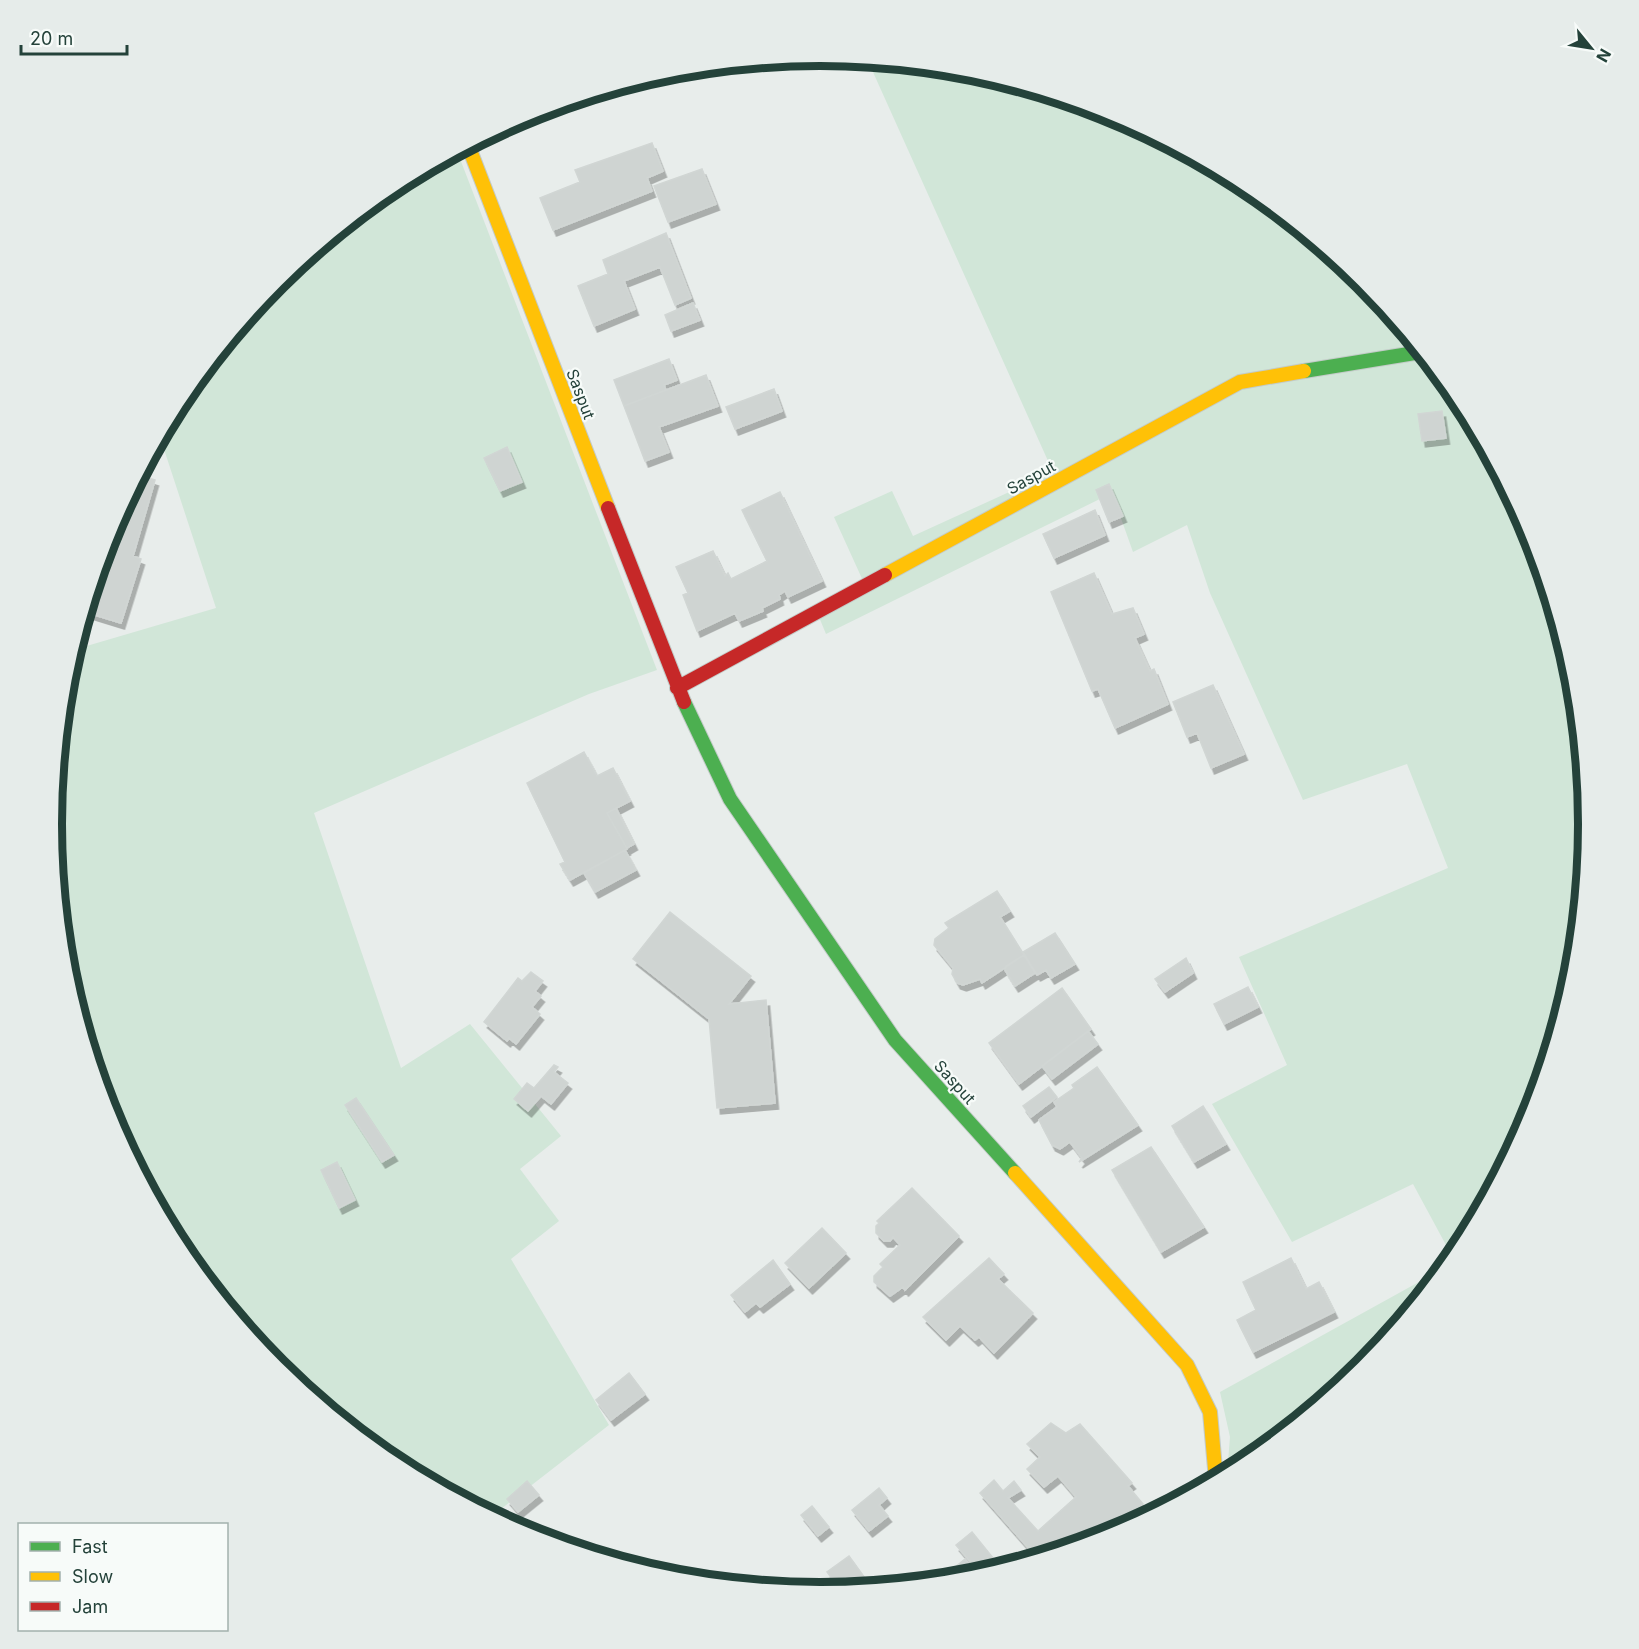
<svg xmlns="http://www.w3.org/2000/svg" width="1639" height="1649" font-family="Inter,sans-serif">
  <style>
    .green { fill: #d1e6d8 }
    .building { fill: #cfd4d2; stroke: #d1d6d4; stroke-width: 1.5; filter: url(#shadow) }
    .lines { fill: none; stroke-linecap: round; stroke-linejoin: round }
    .fast-casing { stroke: #c3cbc8; stroke-width: 16 }
    .slow-casing { stroke: #c3cbc8; stroke-width: 16 }
    .jam-casing { stroke: #c3cbc8; stroke-width: 16 }
    .fast { stroke: #4caf50; stroke-width: 14 }
    .slow { stroke: #ffc107; stroke-width: 14 }
    .jam { stroke: #c62828; stroke-width: 14 }
    .labels { text-anchor: middle; dominant-baseline: central; stroke-width: 4.5; stroke-linejoin: round; paint-order: stroke }
    .street-label { font-size: 16px; fill: #24423a; stroke: #f7fbf9 }
    .rim { fill: none; stroke: #24423a; stroke-width: 8 }
  </style>
  <defs>
    <filter id="shadow"><feDropShadow dx="3.5" dy="6" stdDeviation="0" flood-color="#0004"/></filter>
  </defs>
  <rect width="100%" height="100%" fill="#e8edeb"/>
  <path class="green" d="M868,61L970,71L1114,115L1247,186L1363,281L1459,398L1530,531L1573,675L1588,825L1573,975L1529,1119L1453,1258L1413,1184L1292,1242L1212,1104L1287,1065L1239,957L1448,868L1407,764L1303,800L1210,593L1187,525L1133,552L1112,493L826,634L814,605L864,583L834,517L892,491L913,536L1053,472Z
    M457,151L657,670L589,694L314,813L401,1068L470,1024L561,1136L520,1169L559,1221L511,1259L609,1425L492,1516L392,1463L276,1368L180,1251L109,1118L66,974L51,824L66,674L73,650L216,608L160,437L181,397L276,281L393,185Z
    M1446,1267L1363,1368L1246,1464L1227,1474L1230,1437L1220,1392Z"/>
  <path class="building" d="M652,143L663,171L647,178L652,191L553,230L540,198L580,182L575,170Z
    M702,169L716,204L668,222L654,186Z
    M666,233L691,298L675,305L660,267L624,281L635,309L594,326L578,286L608,274L603,260Z
    M693,303L700,320L671,331L665,315Z
    M669,359L677,380L664,385L666,390L624,406L614,380Z
    M706,375L718,406L659,427L669,452L645,461L624,406Z
    M774,389L782,411L735,429L726,407Z
    M1442,411L1446,438L1422,441L1418,414Z
    M507,447L522,482L500,491L484,458Z
    M139,475L155,480L133,556L141,559L121,623L85,612L110,530Z
    M1109,484L1123,516L1109,522L1096,490Z
    M780,492L822,581L788,597L785,591L779,595L780,599L762,608L763,611L739,621L735,613L697,631L683,595L688,593L676,567L713,551L725,576L728,573L731,579L767,561L742,510Z
    M1095,510L1105,535L1054,558L1043,534Z
    M1094,573L1112,614L1133,608L1144,634L1135,638L1150,671L1154,669L1168,704L1115,728L1098,689L1092,691L1051,592Z
    M1213,685L1244,754L1211,768L1197,733L1187,737L1173,702Z
    M584,752L597,776L613,768L630,801L607,813L627,849L570,880L560,864L565,862L527,783Z
    M616,808L634,844L627,848L607,813Z
    M625,850L636,870L595,892L584,873Z
    M997,891L1010,911L1000,917L1024,955L982,983L980,979L963,985L957,983L952,974L953,968L934,945L935,939L949,928L945,923Z
    M670,912L751,976L729,1004L766,1000L775,1103L717,1108L709,1019L633,959Z
    M1055,933L1075,964L1051,978L1046,970L1037,975L1023,952Z
    M1024,955L1035,973L1015,986L1005,970L1006,966Z
    M1186,958L1193,973L1165,992L1155,979Z
    M531,972L543,981L535,991L541,996L532,1007L540,1014L516,1044L509,1038L507,1041L484,1022L518,978L522,981Z
    M1248,987L1258,1007L1224,1024L1214,1004Z
    M1062,988L1091,1029L1019,1084L989,1043Z
    M1088,1031L1098,1044L1052,1079L1042,1066Z
    M554,1065L558,1067L554,1072L568,1083L551,1104L541,1096L528,1111L514,1099L527,1083L534,1088Z
    M1097,1067L1138,1125L1079,1162L1082,1158L1070,1142L1060,1149L1052,1145L1039,1120L1057,1107L1054,1102L1074,1088L1072,1085Z
    M1049,1087L1057,1097L1031,1117L1023,1106Z
    M356,1098L394,1155L382,1162L345,1105Z
    M1203,1106L1226,1144L1194,1162L1172,1126Z
    M1151,1147L1204,1227L1161,1252L1112,1170Z
    M337,1162L355,1200L339,1208L321,1170Z
    M912,1188L959,1236L905,1290L903,1287L890,1296L874,1282V1276L883,1267L880,1264L900,1245L893,1237L890,1241H884L876,1233V1226L879,1223L877,1221Z
    M822,1228L846,1253L809,1288L785,1263Z
    M989,1258L1004,1274L998,1279L1033,1313L994,1353L979,1337L975,1340L960,1326L946,1340L923,1317Z
    M1291,1258L1306,1289L1319,1282L1334,1312L1253,1352L1237,1320L1256,1310L1243,1282Z
    M773,1260L790,1284L760,1307L756,1303L745,1312L731,1295Z
    M629,1373L645,1394L611,1420L596,1400Z
    M1051,1423L1066,1433L1080,1424L1132,1483L1128,1486L1143,1504L1115,1529L1112,1525L1093,1541L1037,1558L980,1493L994,1480L1003,1491L1014,1481L1021,1490L1008,1498L1038,1531L1076,1497L1058,1476L1044,1487L1027,1469L1040,1457L1027,1444Z
    M527,1481L539,1495L518,1512L507,1499Z
    M879,1488L887,1498L879,1505L888,1516L869,1531L852,1510Z
    M812,1506L829,1527L818,1536L801,1515Z
    M972,1532L993,1558L978,1571L956,1545Z
    M849,1556L872,1588L841,1591L827,1572Z
    M965,1559L978,1576L938,1581Z"/>
  <g class="lines">
    <defs>
      <path id="fast" d="M1304,371L1421,352
        M684,702L730,799L895,1040L1015,1173"/>
      <path id="slow" d="M468,145L608,508
        M885,575L1240,382L1304,371
        M1015,1173L1187,1365L1210,1412L1216,1480"/>
      <path id="jam" d="M608,508L684,702
        M677,688L885,575"/>
    </defs>
    <use href="#fast" class="fast-casing"/>
    <use href="#slow" class="slow-casing"/>
    <use href="#jam" class="jam-casing"/>
    <use href="#fast" class="fast"/>
    <use href="#slow" class="slow"/>
    <use href="#jam" class="jam"/>
  </g>
  <g class="labels">
    <g class="street-label">
      <text transform="translate(581 394) rotate(69)">Sasput</text>
      <text transform="translate(1031 477) rotate(-29)">Sasput</text>
      <text transform="translate(955 1082) rotate(48)">Sasput</text>
    </g>
  </g>
  <path d="M0 0H1639V1649H0ZM62 824a758 758 0 1 1 1516 0a758 758 0 1 1-1516 0Z" fill="#e6ecea" fill-rule="evenodd"/>
  <path class="rim" d="M62 824a758 758 0 1 1 1516 0a758 758 0 1 1-1516 0Z"/>
  <rect x="18" y="1523" width="210" height="108" fill="#f7fbf9" stroke="#a3b1ad" stroke-width="1.5"/>
  <rect x="30" y="1542" width="30" height="9" fill="#4caf50" stroke="#a3b1ad" stroke-width="1.5"/>
  <text x="72" y="1553" font-size="18" fill="#24423a">Fast</text>
  <rect x="30" y="1572" width="30" height="9" fill="#ffc107" stroke="#a3b1ad" stroke-width="1.5"/>
  <text x="72" y="1583" font-size="18" fill="#24423a">Slow</text>
  <rect x="30" y="1602" width="30" height="9" fill="#c62828" stroke="#a3b1ad" stroke-width="1.5"/>
  <text x="72" y="1613" font-size="18" fill="#24423a">Jam</text>
  <g transform="translate(1591 48) rotate(120)" stroke="#f7fbf9" stroke-width="4.5" paint-order="stroke">
  <path d="M0-4.5L10 22L0 15L-10 22Z" fill="#24423a"/>
  <text y="-9" font-size="16" font-weight="bold" text-anchor="middle" fill="#24423a">N</text>
  </g>
  <path d="M21 45v9h106v-9" fill="none" stroke="#24423a" stroke-width="3"/>
  <text x="30" y="45" font-size="18" fill="#24423a" stroke="#f7fbf9" stroke-width="4.5" paint-order="stroke">20 m</text>
</svg>
